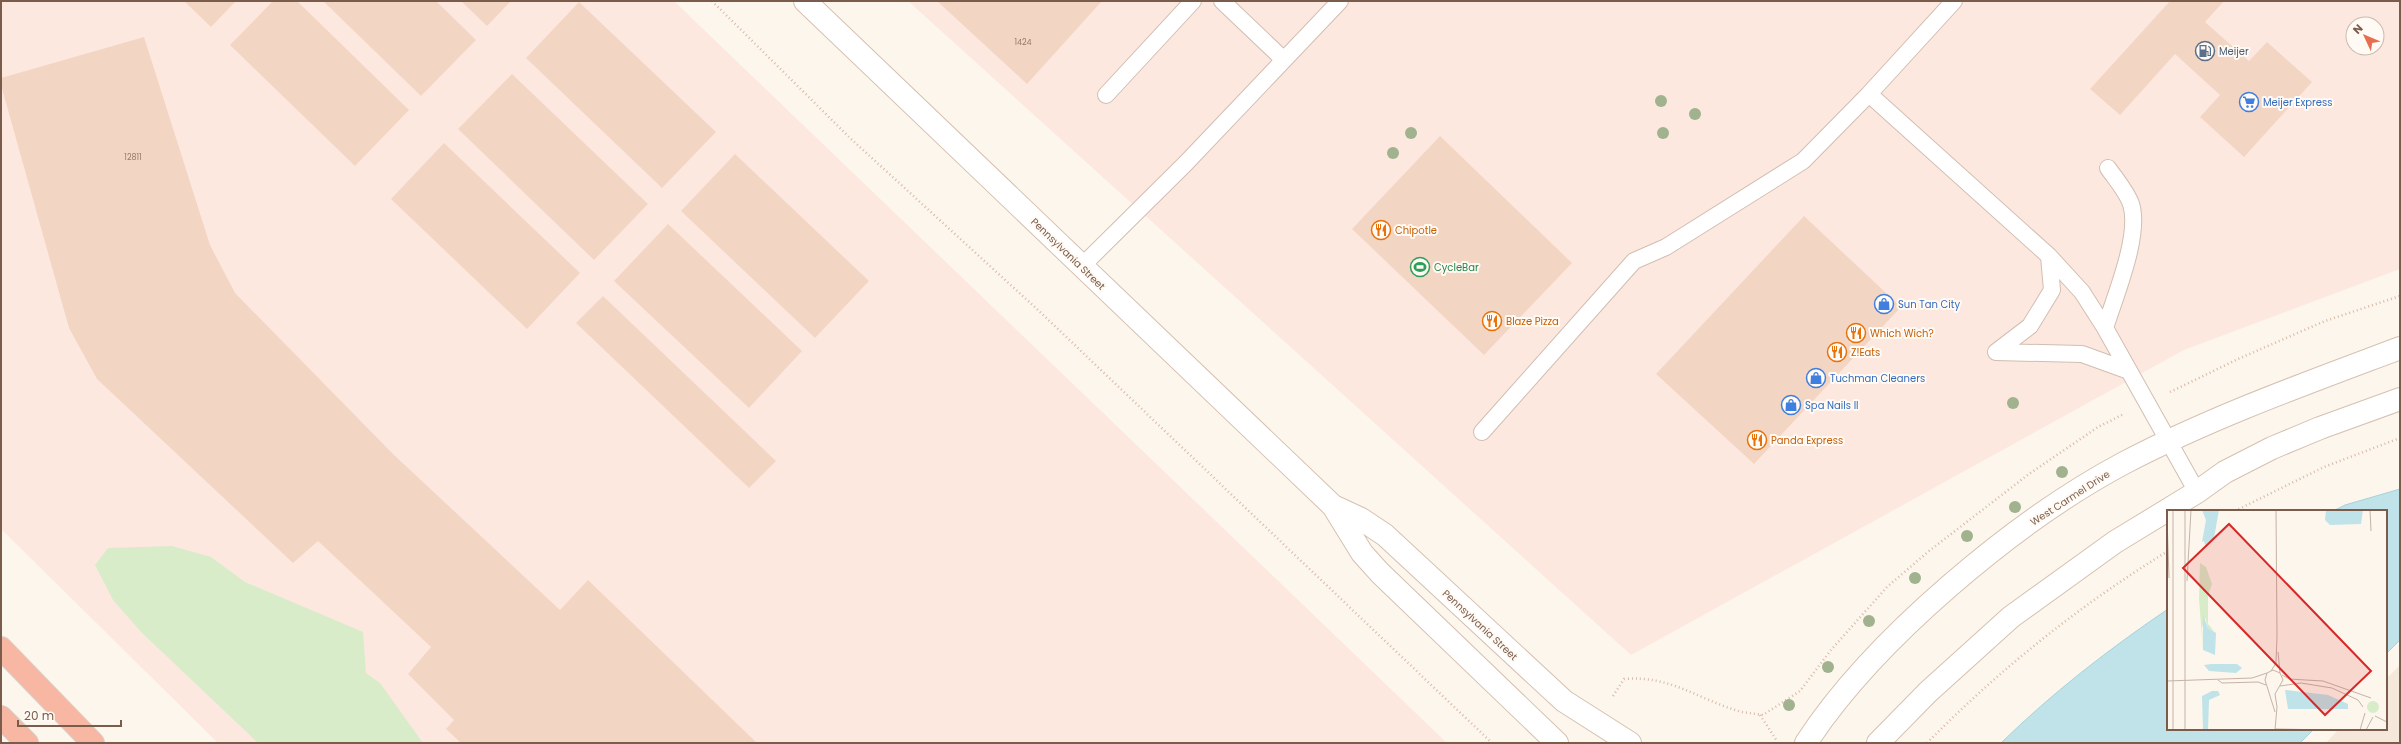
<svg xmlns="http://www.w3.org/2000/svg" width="2401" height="744" font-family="Poppins,sans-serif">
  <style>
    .residential { fill: #f5e8da }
    .commercial { fill: #fde8e0; fill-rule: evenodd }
    .green { fill: #d8ecc9 }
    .water { fill: #bfe3e8; stroke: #a5d3da }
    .building { fill: #f3d5c3 }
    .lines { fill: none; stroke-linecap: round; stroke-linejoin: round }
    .lane-casing { stroke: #d1beb0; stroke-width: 18 }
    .secondary-casing { stroke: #d6c0b0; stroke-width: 24 }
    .highway-casing { stroke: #dad1cd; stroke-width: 24 }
    .path { stroke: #d9b8a5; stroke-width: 2.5; stroke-dasharray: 1 3; stroke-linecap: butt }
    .lane { stroke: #fff; stroke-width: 16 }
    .secondary { stroke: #fff; stroke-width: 22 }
    .highway { stroke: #f7b7a3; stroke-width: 22 }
    .tree { fill: #a0b28e }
    .labels { text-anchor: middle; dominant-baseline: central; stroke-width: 4; stroke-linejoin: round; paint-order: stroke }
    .number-label { font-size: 8px; fill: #987a6a }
    .service-label { font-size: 10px; fill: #4e5e75; stroke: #fffaf3; text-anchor: start }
    .shop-label { font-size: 10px; fill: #366cbe; stroke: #fffaf3; text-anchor: start }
    .food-label { font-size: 10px; fill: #c56008; stroke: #fffaf3; text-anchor: start }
    .street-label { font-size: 10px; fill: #7a5c4d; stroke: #fffaf3 }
    .leisure-label { font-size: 10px; fill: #27864d; stroke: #fffaf3; text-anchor: start }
    .inset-road { fill: none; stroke: #c5b3a7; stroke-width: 1 }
    .view { fill: #d62828; fill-opacity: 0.15; stroke: #d62828; stroke-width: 2 }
    .inset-edge { fill: none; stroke: #7a5c4d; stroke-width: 2 }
  </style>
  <rect width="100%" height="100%" fill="#fdf6ec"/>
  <path class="residential" d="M2400,665V743H2326L2339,729H2386V679Z"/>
  <path class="commercial" d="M1,1H674L1447,743H218L1,529Z
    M908,1H2400V269L2184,350L1631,655ZM2353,24H2377V48H2353Z"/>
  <path class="green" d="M172,546L211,557L245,582L363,632L366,673L380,683L423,743H258L141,632L113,600L95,565L108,548Z"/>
  <path class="water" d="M2400,489V640L2386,654V511H2333L2345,505Z
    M2168,609V729H2314L2300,743H2001C2052,693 2109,649 2168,609Z"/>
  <path class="building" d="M184,1H236L211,27Z
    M273,1H297L409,110L355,166L230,45Z
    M323,1H436L476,40L421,96Z
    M461,1H511L487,26Z
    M937,1H1102L1027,84Z
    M2170,1H2224L2205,22L2249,61L2267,42L2312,82L2244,157L2200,117L2220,95L2175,54L2120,115L2090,89Z
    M579,2L716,132L662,188L526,58Z
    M144,37L210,245L235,293L393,454L560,610L588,580L757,743H461L446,729L454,720L408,674L431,647L318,541L293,563L97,379L69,328L1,85V78Z
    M512,74L648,204L594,260L458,129Z
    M1440,136L1572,263L1484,355L1352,229Z
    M444,143L580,273L527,329L391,199Z
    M735,154L869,281L815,338L681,211Z
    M1804,216L1901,307L1754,464L1656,374Z
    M668,224L802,351L749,408L614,281Z
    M603,296L776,461L749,488L576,323Z"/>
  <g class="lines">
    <defs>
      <path id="lane" d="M1222,1L1284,60
        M1869,94L2049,256L2082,292L2105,328L2197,492
        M1106,95L1193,1
        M1081,267L1186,163L1340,1
        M2105,328C2115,296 2141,235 2131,204C2127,192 2115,178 2108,168
        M1996,352L2082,354L2129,371
        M1996,352L2030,326L2052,290L2049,256
        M1482,432L1634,261L1666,247L1803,161L1869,94L1954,1"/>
      <path id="secondary" d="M805,1L1333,506L1362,553L1380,573L1557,743
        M1333,506L1361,519L1385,535L1564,701L1630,743
        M1806,743C1873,640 2015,521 2124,463C2212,417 2307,383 2400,348
        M1878,743L1928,692L2011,617L2115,542L2197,492L2225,472L2272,448L2320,428L2400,399"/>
      <path id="highway" d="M1,648L93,743
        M1,717L27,743"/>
    </defs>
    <use href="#lane" class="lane-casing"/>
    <use href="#secondary" class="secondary-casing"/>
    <use href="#highway" class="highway-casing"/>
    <path class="path" d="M712,1L850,138L1038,310L1492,743
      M2170,392L2238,359L2325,321L2400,296
      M2235,511L2324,467L2400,438
      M1613,696L1624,679C1672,675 1698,700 1742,712C1749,713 1756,714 1763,715L1800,691L1831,650L1887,587L1929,551L2029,474L2098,427L2124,414
      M1760,715L1777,741
      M1927,743C2000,669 2080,605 2168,551"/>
    <use href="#lane" class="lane"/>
    <use href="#secondary" class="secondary"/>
    <use href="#highway" class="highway"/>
  </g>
  <g class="tree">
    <circle cx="1661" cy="101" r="6"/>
    <circle cx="1695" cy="114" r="6"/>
    <circle cx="1411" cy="133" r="6"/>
    <circle cx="1663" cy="133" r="6"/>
    <circle cx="1393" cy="153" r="6"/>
    <circle cx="2013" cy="403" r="6"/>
    <circle cx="2062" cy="472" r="6"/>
    <circle cx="2015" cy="507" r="6"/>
    <circle cx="1967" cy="536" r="6"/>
    <circle cx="1915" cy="578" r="6"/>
    <circle cx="1869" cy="621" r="6"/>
    <circle cx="1828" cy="667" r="6"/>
    <circle cx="1789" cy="705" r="6"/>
  </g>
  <defs>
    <symbol id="fuel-ring" viewBox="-11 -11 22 22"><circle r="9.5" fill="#fffaf3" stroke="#5c6f8a" stroke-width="1.5"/><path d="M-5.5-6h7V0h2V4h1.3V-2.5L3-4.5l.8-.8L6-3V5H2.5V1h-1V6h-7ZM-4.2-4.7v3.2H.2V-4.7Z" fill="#5c6f8a"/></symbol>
    <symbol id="supermarket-ring" viewBox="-11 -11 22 22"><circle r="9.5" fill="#fffaf3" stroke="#3f7fe0" stroke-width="1.5"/><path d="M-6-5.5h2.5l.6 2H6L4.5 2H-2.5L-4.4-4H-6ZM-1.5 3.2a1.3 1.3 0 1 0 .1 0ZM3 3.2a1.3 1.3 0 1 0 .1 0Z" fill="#3f7fe0"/></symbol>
    <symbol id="restaurant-ring" viewBox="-11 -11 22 22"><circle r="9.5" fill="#fffaf3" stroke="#e8710a" stroke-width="1.5"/><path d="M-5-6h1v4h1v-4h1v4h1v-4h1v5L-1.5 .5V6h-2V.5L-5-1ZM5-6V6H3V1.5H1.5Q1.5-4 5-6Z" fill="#e8710a"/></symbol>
    <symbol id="stadium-ring" viewBox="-11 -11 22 22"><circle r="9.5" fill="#fffaf3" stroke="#2e9e5b" stroke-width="1.5"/><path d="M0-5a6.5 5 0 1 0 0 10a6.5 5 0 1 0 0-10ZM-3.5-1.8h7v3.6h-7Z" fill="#2e9e5b"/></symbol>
    <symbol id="shop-ring" viewBox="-11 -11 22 22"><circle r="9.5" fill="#fffaf3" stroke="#3f7fe0" stroke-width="1.5"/><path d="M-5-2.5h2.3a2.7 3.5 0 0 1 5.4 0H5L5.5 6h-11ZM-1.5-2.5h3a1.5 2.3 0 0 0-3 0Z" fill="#3f7fe0"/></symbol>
  </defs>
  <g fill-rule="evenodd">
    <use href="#fuel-ring" x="2194" y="40" width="22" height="22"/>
    <use href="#supermarket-ring" x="2238" y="91" width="22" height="22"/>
    <use href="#restaurant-ring" x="1370" y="219" width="22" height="22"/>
    <use href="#stadium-ring" x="1409" y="256" width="22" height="22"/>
    <use href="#shop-ring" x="1873" y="293" width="22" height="22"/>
    <use href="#restaurant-ring" x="1481" y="310" width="22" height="22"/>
    <use href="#restaurant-ring" x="1845" y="322" width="22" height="22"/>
    <use href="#restaurant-ring" x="1826" y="341" width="22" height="22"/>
    <use href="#shop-ring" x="1805" y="367" width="22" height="22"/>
    <use href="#shop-ring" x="1780" y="394" width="22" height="22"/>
    <use href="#restaurant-ring" x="1746" y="429" width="22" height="22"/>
  </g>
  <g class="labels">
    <g class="number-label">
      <text x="1023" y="42">1424</text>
      <text x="133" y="157">12811</text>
    </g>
    <g class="service-label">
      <text x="2219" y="51">Meijer</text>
    </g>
    <g class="shop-label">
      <text x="2263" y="102">Meijer Express</text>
      <text x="1898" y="304">Sun Tan City</text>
      <text x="1830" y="378">Tuchman Cleaners</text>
      <text x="1805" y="405">Spa Nails II</text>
    </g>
    <g class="food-label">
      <text x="1395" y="230">Chipotle</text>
      <text x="1506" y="321">Blaze Pizza</text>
      <text x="1870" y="333">Which Wich?</text>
      <text x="1851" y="352">Z!Eats</text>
      <text x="1771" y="440">Panda Express</text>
    </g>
    <g class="street-label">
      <text transform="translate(1068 254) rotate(44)">Pennsylvania Street</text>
      <text transform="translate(2070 498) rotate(-33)">West Carmel Drive</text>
      <text transform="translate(1480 625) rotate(43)">Pennsylvania Street</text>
    </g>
    <g class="leisure-label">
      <text x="1434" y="267">CycleBar</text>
    </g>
  </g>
  <g transform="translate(2167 510)">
    <rect width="220" height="220" fill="#fdf6ec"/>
    <path d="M33,53L39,57L45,74L41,85V114L47,121L41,118L38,107L35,118L36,140L32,89ZM200 197a6 6 0 1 1 12 0a6 6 0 1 1-12 0Z" fill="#d8ecc9"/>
    <path d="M35,0H52L47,28L38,35L37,31L35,32L39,10ZM159,0H196L194,14L163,15L158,10ZM36,105L41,118L49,123L48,145L36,140ZM44,154H70L75,158L69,163L42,161L37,155ZM118,180L161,185L181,194V199H121ZM45,181H51L53,185L42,190L41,220H36L35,186Z" fill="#bfe3e8"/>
    <path class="inset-road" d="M6,0V220M203,0L204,21M0,8L2,68M20,71L24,0M111,142L113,163M104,161L109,153L110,126L109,0M115,165L122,169L156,171L204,188M51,170L55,173L91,172L99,175M0,171L85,168L100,163M113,176L134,173L165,178L191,190L196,197M208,206L220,212M108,219L162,220M18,220V0M108,220L110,197L108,184L116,170L113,163L106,160L100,163L98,170L108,202M193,220L198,203M199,220L206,207"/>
    <path class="view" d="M62,14L204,161L158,205L16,58Z"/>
    <rect width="220" height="220" class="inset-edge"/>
  </g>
  <rect width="2401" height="744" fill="none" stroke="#7a5c4d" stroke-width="4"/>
  <g transform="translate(2365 36) rotate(314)"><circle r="19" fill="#fffaf3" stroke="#cabbb1"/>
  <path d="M0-3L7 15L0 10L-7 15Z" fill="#e76f51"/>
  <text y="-6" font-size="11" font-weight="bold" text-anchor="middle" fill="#7a5c4d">N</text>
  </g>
  <path d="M18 720v6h103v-6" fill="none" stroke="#7a5c4d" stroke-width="2"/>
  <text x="24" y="720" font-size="12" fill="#7a5c4d" stroke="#fffaf3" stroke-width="3" paint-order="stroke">20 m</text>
</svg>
